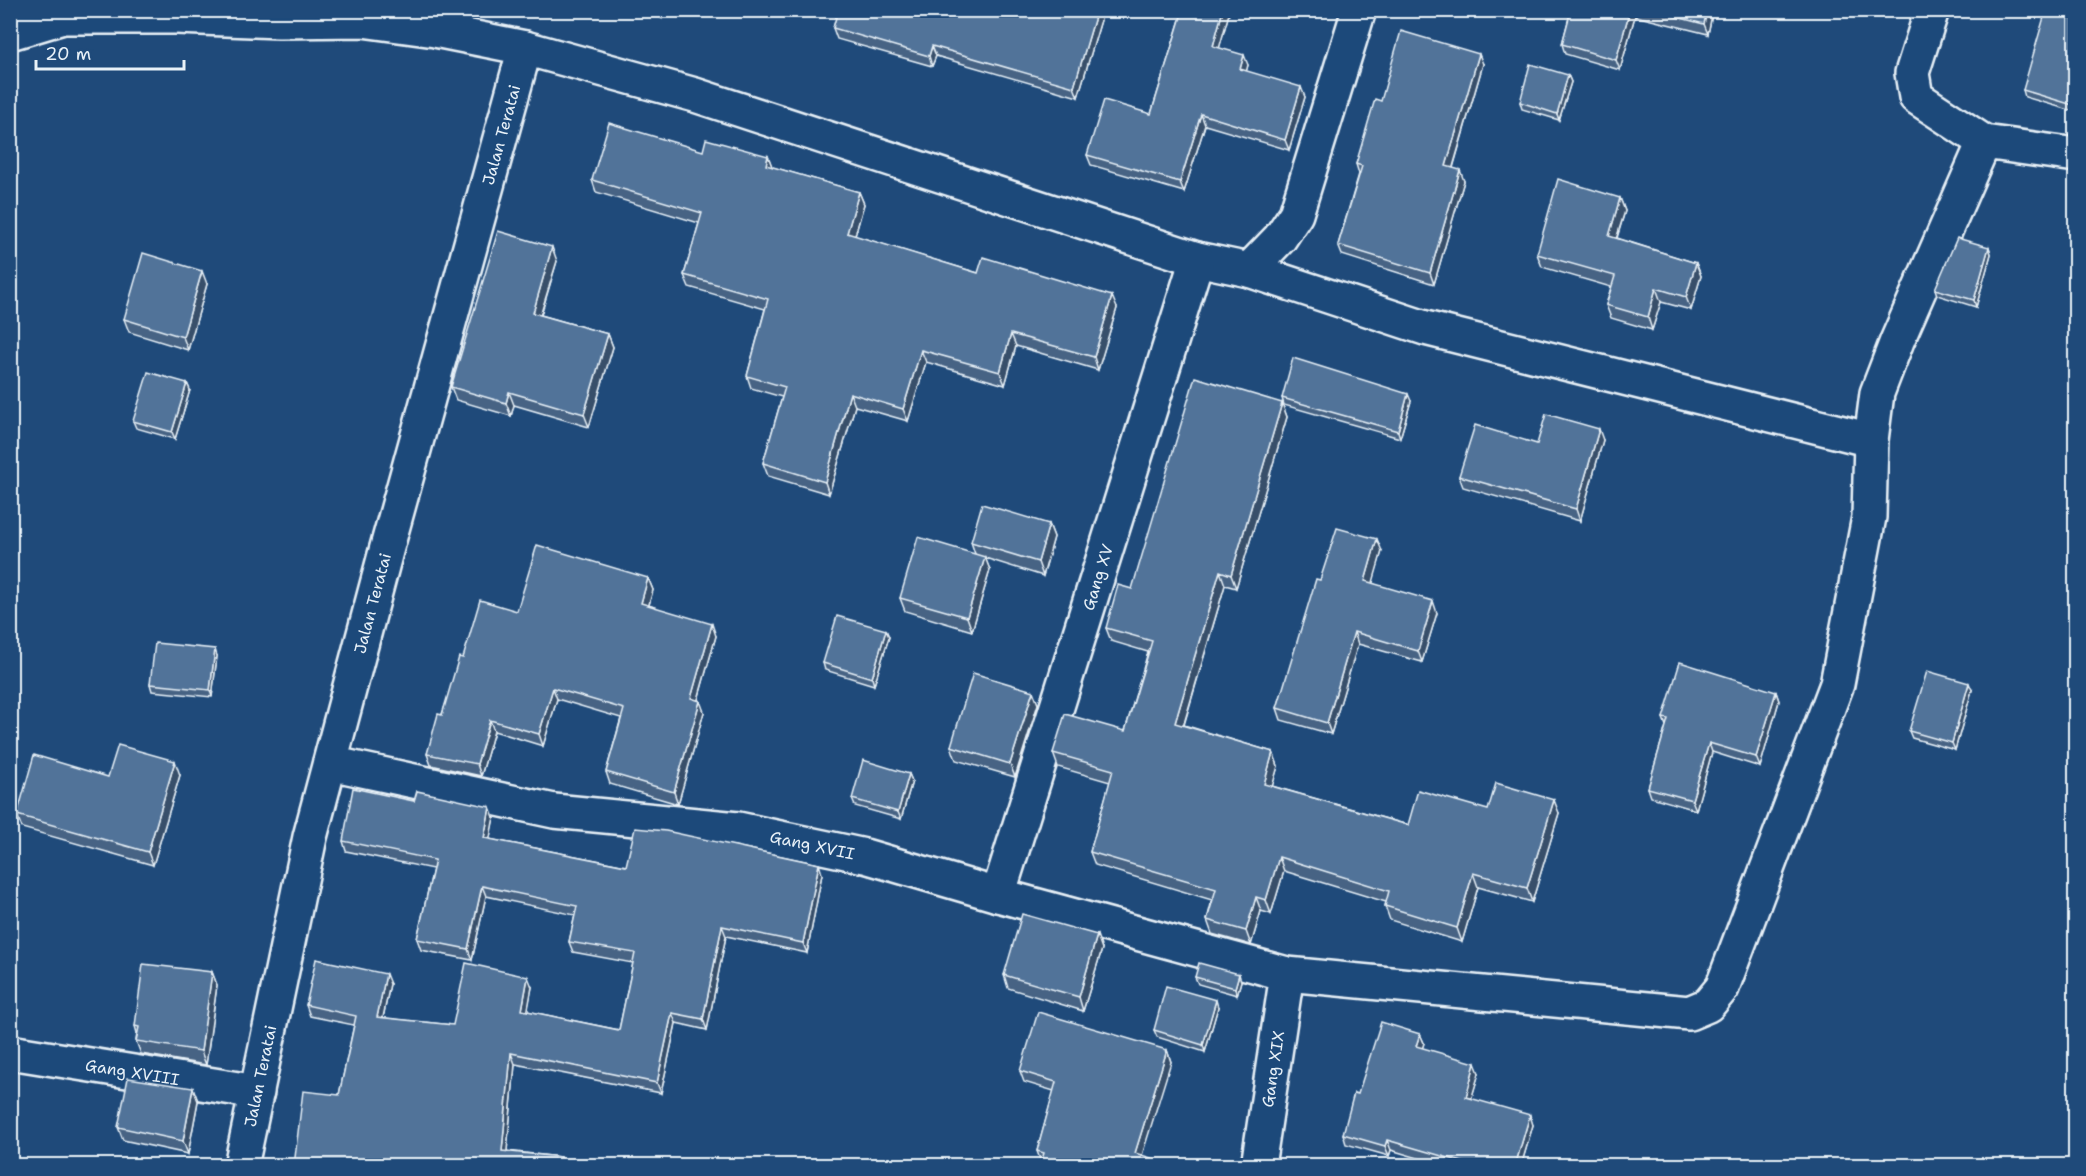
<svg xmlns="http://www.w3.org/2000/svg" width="2086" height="1176" font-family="'Shantell Sans',sans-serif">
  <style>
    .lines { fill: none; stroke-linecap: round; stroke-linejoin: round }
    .minor-casing { stroke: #e8f1f8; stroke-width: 38 }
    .minor { stroke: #1f4a7a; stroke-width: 33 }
    .wall { fill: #466384; stroke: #e8f1f8; stroke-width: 1.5 }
    .shaded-wall { fill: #39506b; stroke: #e8f1f8; stroke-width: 1.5 }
    .building { fill: #517399; stroke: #e8f1f8; stroke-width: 1.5 }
    .labels { text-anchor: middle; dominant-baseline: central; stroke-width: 4.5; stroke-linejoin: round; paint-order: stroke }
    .street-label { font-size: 16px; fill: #e8f1f8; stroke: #1f4a7a }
  </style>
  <rect width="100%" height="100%" fill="#1f4a7a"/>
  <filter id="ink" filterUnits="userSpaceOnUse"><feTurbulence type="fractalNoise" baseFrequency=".0167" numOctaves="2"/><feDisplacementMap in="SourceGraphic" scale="12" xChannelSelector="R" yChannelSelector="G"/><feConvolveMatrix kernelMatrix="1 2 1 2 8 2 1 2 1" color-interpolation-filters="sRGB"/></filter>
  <g filter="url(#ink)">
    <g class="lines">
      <defs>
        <g id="minor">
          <path d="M1932,10L1912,73L1916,97L1984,142"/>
          <path d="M10,33L63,17H176L279,21L362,20L435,30L525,48L695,95L1197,259L1249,270L1280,238L1296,214L1359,10"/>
          <path d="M1249,270L1425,328L1871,440"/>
          <path id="s1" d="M330,763L554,811L738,829L865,856L998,895L1287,974L1689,1013L1708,1005L1722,988L1837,684L1869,517L1871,440L1877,393L1897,341L1984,142L2076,155"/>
          <path id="s2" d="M998,895L1197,259"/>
          <path id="s3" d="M10,1052L257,1092"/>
          <path id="s4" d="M241,1166L310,837L386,551L525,48"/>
          <path id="s5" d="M1258,1166L1287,974"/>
        </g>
      </defs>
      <use href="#minor" class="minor-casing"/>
      <use href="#minor" class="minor"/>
    </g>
    <path class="wall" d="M634,10H664L662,18Z
      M819,10H1104L1078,97L936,56L932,66L837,39L833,28L837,16Z
      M1176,10H1230L1219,48L1248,65L1246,71L1305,97L1289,150L1205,125L1184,192L1091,165L1087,155L1151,114L1182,13Z
      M1571,10H1713L1708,34L1635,16L1620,70L1565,54L1562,44Z
      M2076,10V112L2025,97L2023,90Z
      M1483,64L1453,168L1464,181L1434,284L1342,255L1338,245L1359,174L1356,164L1381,101Z
      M1568,75L1571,82L1559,120L1522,109L1520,102Z
      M703,151L768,156L772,167L859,192L864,204L855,236L978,273L1117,308L1098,370L1016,346L1005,385L926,362L908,421L855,406L829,494L768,476L763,463L782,397L751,388L747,376L765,309L689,287L684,275L699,223L596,192L592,180Z
      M1620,198L1625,211L1617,238L1696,263L1701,276L1691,310L1661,302L1652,330L1611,318L1606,305L1611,287L1542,267L1537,254Z
      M1989,247L1991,254L1976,307L1937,295L1935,289Z
      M557,261L541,315L608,334L613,347L589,427L514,405L511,416L456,400L451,387Z
      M207,284L188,350L129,332L124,319Z
      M187,383L190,390L175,439L136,428L133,421Z
      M1282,398L1411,401L1400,438L1284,405Z
      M1282,403L1287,417L1236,588L1225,585L1184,725L1273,752L1278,766L1272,786L1408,825L1488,810L1559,813L1532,902L1478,887L1462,942L1390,920L1385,906L1386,902L1284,871L1271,914L1261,911L1251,945L1212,934L1207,920L1212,900L1095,865L1090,852L1110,782L1058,767L1053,753L1125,731L1148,652L1111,641L1106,628L1132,589Z
      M1603,440L1580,521L1463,487L1459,476L1537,444Z
      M1049,524L1054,537L1043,576L985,558L990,570L972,631L905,611L900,598L975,554L971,542Z
      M1382,551L1372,583L1437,613L1422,662L1358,644L1331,734L1281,720L1277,708L1320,580Z
      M648,578L653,590L649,605L716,636L698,700L704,712L678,804L610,784L606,772L621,718L557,699L543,746L494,731L481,776L431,765L427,754L463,658L517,611Z
      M886,630L889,637L874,685L825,670L823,663Z
      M217,656L212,697L152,691L150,684Z
      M1972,690L1955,750L1912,738L1909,731Z
      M1776,692L1779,701L1760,767L1712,752L1696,810L1651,797L1648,788L1666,726L1663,718Z
      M1038,704L1015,777L956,760L951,746Z
      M909,774L912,781L901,819L855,806L852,799Z
      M180,775L153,865L22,828L17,815L108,777Z
      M414,801L494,817L489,839L626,866L822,874L807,953L726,936L707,1030L676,1023L661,1093L515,1064L507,1151L560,1157L563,1166H294L339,1095L354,1025L310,1016L306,1005L390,984L383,1018L453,1025L532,987L527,1011L619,1030L633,963L573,952L569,942L575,915L486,896L472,960L421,950L417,939L433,869L346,851L343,841Z
      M1102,949L1083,1011L1008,988L1004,975Z
      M212,972L217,985L206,1065L141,1054L136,1041L137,1033L135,1026Z
      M1195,977L1241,981L1237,995L1198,984Z
      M1218,1007L1205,1052L1157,1037L1154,1030Z
      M1420,1034L1424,1043L1422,1048L1479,1073L1471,1099L1533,1125L1521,1166H1445L1391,1150L1389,1156L1346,1144L1343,1134L1358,1094Z
      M1167,1050L1171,1062L1041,1162L1037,1151L1054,1091L1024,1082L1020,1071Z
      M193,1088L198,1101L188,1154L123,1140L118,1127Z"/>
    <path class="shaded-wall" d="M659,10H664L662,18Z
      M1097,10H1104L1078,97L1074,87Z
      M1223,10H1230L1217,56L1213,46Z
      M1630,10H1633L1635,16L1620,70L1616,60Z
      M1707,10H1713L1708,34L1704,24Z
      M932,46L936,56L932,66L929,56Z
      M1479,54L1483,64L1450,177L1446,166Z
      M1244,55L1248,65L1244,80L1240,69Z
      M1568,75L1571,82L1559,120L1557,114Z
      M1301,87L1305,97L1289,150L1285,140Z
      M1201,114L1205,125L1184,192L1180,182Z
      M768,156L773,169L766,165Z
      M1460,170L1464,181L1434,284L1430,273Z
      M859,192L864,204L852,246L847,233Z
      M1620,198L1625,211L1613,249L1609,236Z
      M552,247L557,261L537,326L533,313Z
      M1989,247L1991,254L1976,307L1974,300Z
      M1696,263L1701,276L1691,310L1686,297Z
      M202,271L207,284L188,350L183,337Z
      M1656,288L1661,302L1652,330L1648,317Z
      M1112,296L1117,308L1098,370L1094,357Z
      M608,334L613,347L589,427L584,414Z
      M1011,334L1016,346L1005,385L1000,372Z
      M921,350L926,362L908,421L903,409Z
      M187,383L190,390L175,439L172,432Z
      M509,392L514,405L511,416L506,403Z
      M850,393L855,406L829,494L825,482Z
      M1408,394L1411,401L1400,438L1398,431Z
      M1282,403L1287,417L1236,588L1231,575Z
      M1599,429L1603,440L1580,521L1576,509Z
      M1049,524L1054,537L1043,576L1038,562Z
      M1377,539L1382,551L1370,593L1365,581Z
      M985,557L990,570L972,631L967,617Z
      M1220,571L1225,585L1180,737L1175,723Z
      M648,578L653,590L646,615L641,603Z
      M1433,601L1437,613L1422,662L1418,651Z
      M712,624L716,636L695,710L691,698Z
      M886,630L889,637L874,685L872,678Z
      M1354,632L1358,644L1331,734L1327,723Z
      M215,649L217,656L212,697L210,690Z
      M1969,683L1972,690L1955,750L1952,743Z
      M553,688L557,699L543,746L539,734Z
      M1033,691L1038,704L1015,777L1010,764Z
      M1776,692L1779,701L1760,767L1756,757Z
      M700,701L704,712L678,804L674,792Z
      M490,720L494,731L481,776L477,764Z
      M1709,743L1712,752L1696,810L1692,800Z
      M1273,752L1278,766L1269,798L1264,784Z
      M175,761L180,775L153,865L148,852Z
      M909,774L912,781L901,819L898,812Z
      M1554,800L1559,813L1532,902L1527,888Z
      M490,807L494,817L488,848L484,838Z
      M1279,857L1284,871L1271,914L1266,900Z
      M819,864L822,874L807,953L803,943Z
      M1473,873L1478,887L1462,942L1457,928Z
      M482,886L486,896L472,960L468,949Z
      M1256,897L1261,911L1251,945L1246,931Z
      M722,926L726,936L707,1030L703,1019Z
      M1097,935L1102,949L1083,1011L1079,997Z
      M212,972L217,985L206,1065L201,1051Z
      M386,974L390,984L381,1027L377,1017Z
      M1239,974L1241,981L1237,995L1235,988Z
      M528,977L532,987L526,1020L522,1010Z
      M1216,1000L1218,1007L1205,1052L1203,1045Z
      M672,1013L676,1023L661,1093L657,1083Z
      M1420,1034L1424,1043L1420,1056L1416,1046Z
      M1167,1050L1171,1062L1139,1165L1135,1153Z
      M511,1053L515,1064L506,1161L502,1151Z
      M1475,1063L1479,1073L1469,1107L1466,1097Z
      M193,1088L198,1101L188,1154L183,1141Z
      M1530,1115L1533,1125L1521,1166H1515Z
      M1387,1140L1391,1150L1389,1156L1385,1146Z
      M560,1157L563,1166H559Z"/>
    <path class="building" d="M838,10H1097L1074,87L932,46L929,56L833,28Z
      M1183,10H1223L1213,46L1244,55L1240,69L1301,87L1285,140L1201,114L1180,182L1087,155L1104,100L1151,114Z
      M1571,10H1630L1616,60L1562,44Z
      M1650,10H1707L1704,24Z
      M2046,10H2076V106L2023,90Z
      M1401,31L1479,54L1446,166L1460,170L1430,273L1338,245L1362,166L1356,164L1375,99L1381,101Z
      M1530,64L1568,75L1557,114L1520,102Z
      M609,123L703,151L706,139L768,156L766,165L859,192L847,233L978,273L983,257L1112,296L1094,357L1011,334L1000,372L921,350L903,409L850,393L825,482L763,463L785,387L747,376L768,299L684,275L702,213L592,180Z
      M1558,179L1620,198L1609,236L1696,263L1686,297L1656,288L1648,317L1606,305L1615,276L1537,254Z
      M498,231L552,247L533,313L608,334L584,414L509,392L506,403L451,387Z
      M1957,238L1989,247L1974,300L1935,289Z
      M143,253L202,271L183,337L124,319Z
      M1293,358L1408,394L1398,431L1282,398Z
      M148,372L187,383L172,432L133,421Z
      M1195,377L1282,403L1231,575L1220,571L1175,723L1273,752L1264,784L1408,825L1418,790L1488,810L1496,783L1554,800L1527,888L1473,873L1457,928L1385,906L1389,891L1279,857L1266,900L1256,897L1246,931L1207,920L1216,889L1090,852L1113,770L1053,753L1065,714L1125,731L1152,641L1106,628L1118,585L1132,589Z
      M1546,414L1599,429L1576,509L1459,476L1475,425L1537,444Z
      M982,504L1049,524L1038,562L971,542Z
      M1337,528L1377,539L1365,581L1433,601L1418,651L1354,632L1327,723L1277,708L1316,579L1320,580Z
      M918,537L985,557L967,617L900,598Z
      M537,545L648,578L641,603L712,624L691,698L700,701L674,792L606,772L624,709L553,688L539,734L490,720L477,764L427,754L438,714L442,715L459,657L463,658L480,600L517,611Z
      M837,616L886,630L872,678L823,663Z
      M155,643L215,649L210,690L150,684Z
      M1680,662L1776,692L1756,757L1709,743L1692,800L1648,788L1668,719L1663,718Z
      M1927,671L1969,683L1952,743L1909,731Z
      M973,673L1033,691L1010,764L951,746Z
      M118,745L175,761L148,852L17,815L34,755L108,777Z
      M863,760L909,774L898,812L852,799Z
      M353,788L414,801L417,791L490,807L484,838L626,866L635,828L666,831L819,864L803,943L722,926L703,1019L672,1013L657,1083L511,1053L502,1151L560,1157L559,1166H294L303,1091L339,1095L356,1016L306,1005L316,959L386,974L377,1017L453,1025L466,963L528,977L522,1010L619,1030L635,953L569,942L577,906L482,886L468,949L417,939L435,860L343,841Z
      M1022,914L1097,935L1079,997L1004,975Z
      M1199,963L1239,974L1235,988L1195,977Z
      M143,964L212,972L201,1051L136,1041L139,1027L135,1026Z
      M1166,986L1216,1000L1203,1045L1154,1030Z
      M1038,1012L1167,1050L1135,1153L1176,1166H1040L1044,1153L1037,1151L1056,1082L1020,1071Z
      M1381,1022L1420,1034L1416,1046L1475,1063L1466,1097L1530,1115L1515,1166H1476L1387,1140L1385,1146L1343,1134L1354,1093L1358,1094Z
      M128,1078L193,1088L183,1141L118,1127Z"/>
  </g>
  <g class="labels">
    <g class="street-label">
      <text stroke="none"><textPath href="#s4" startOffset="1064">Jalan Teratai</textPath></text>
      <text stroke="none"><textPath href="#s2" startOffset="333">Gang XV</textPath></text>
      <text stroke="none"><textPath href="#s4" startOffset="578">Jalan Teratai</textPath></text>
      <text stroke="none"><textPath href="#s1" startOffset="490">Gang XVII</textPath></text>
      <text stroke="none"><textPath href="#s5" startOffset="98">Gang XIX</textPath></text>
      <text stroke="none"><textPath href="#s3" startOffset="124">Gang XVIII</textPath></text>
      <text stroke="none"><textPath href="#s4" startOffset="92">Jalan Teratai</textPath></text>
    </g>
  </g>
  <rect width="2086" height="1176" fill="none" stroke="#1f4a7a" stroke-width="36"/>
  <rect x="18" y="18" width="2050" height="1140" fill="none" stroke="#e8f1f8" stroke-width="2" filter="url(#ink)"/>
  <path d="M36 60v9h148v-9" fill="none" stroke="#e8f1f8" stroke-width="3"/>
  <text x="45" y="60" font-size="18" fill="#e8f1f8" stroke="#1f4a7a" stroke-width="4.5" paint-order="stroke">20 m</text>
</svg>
